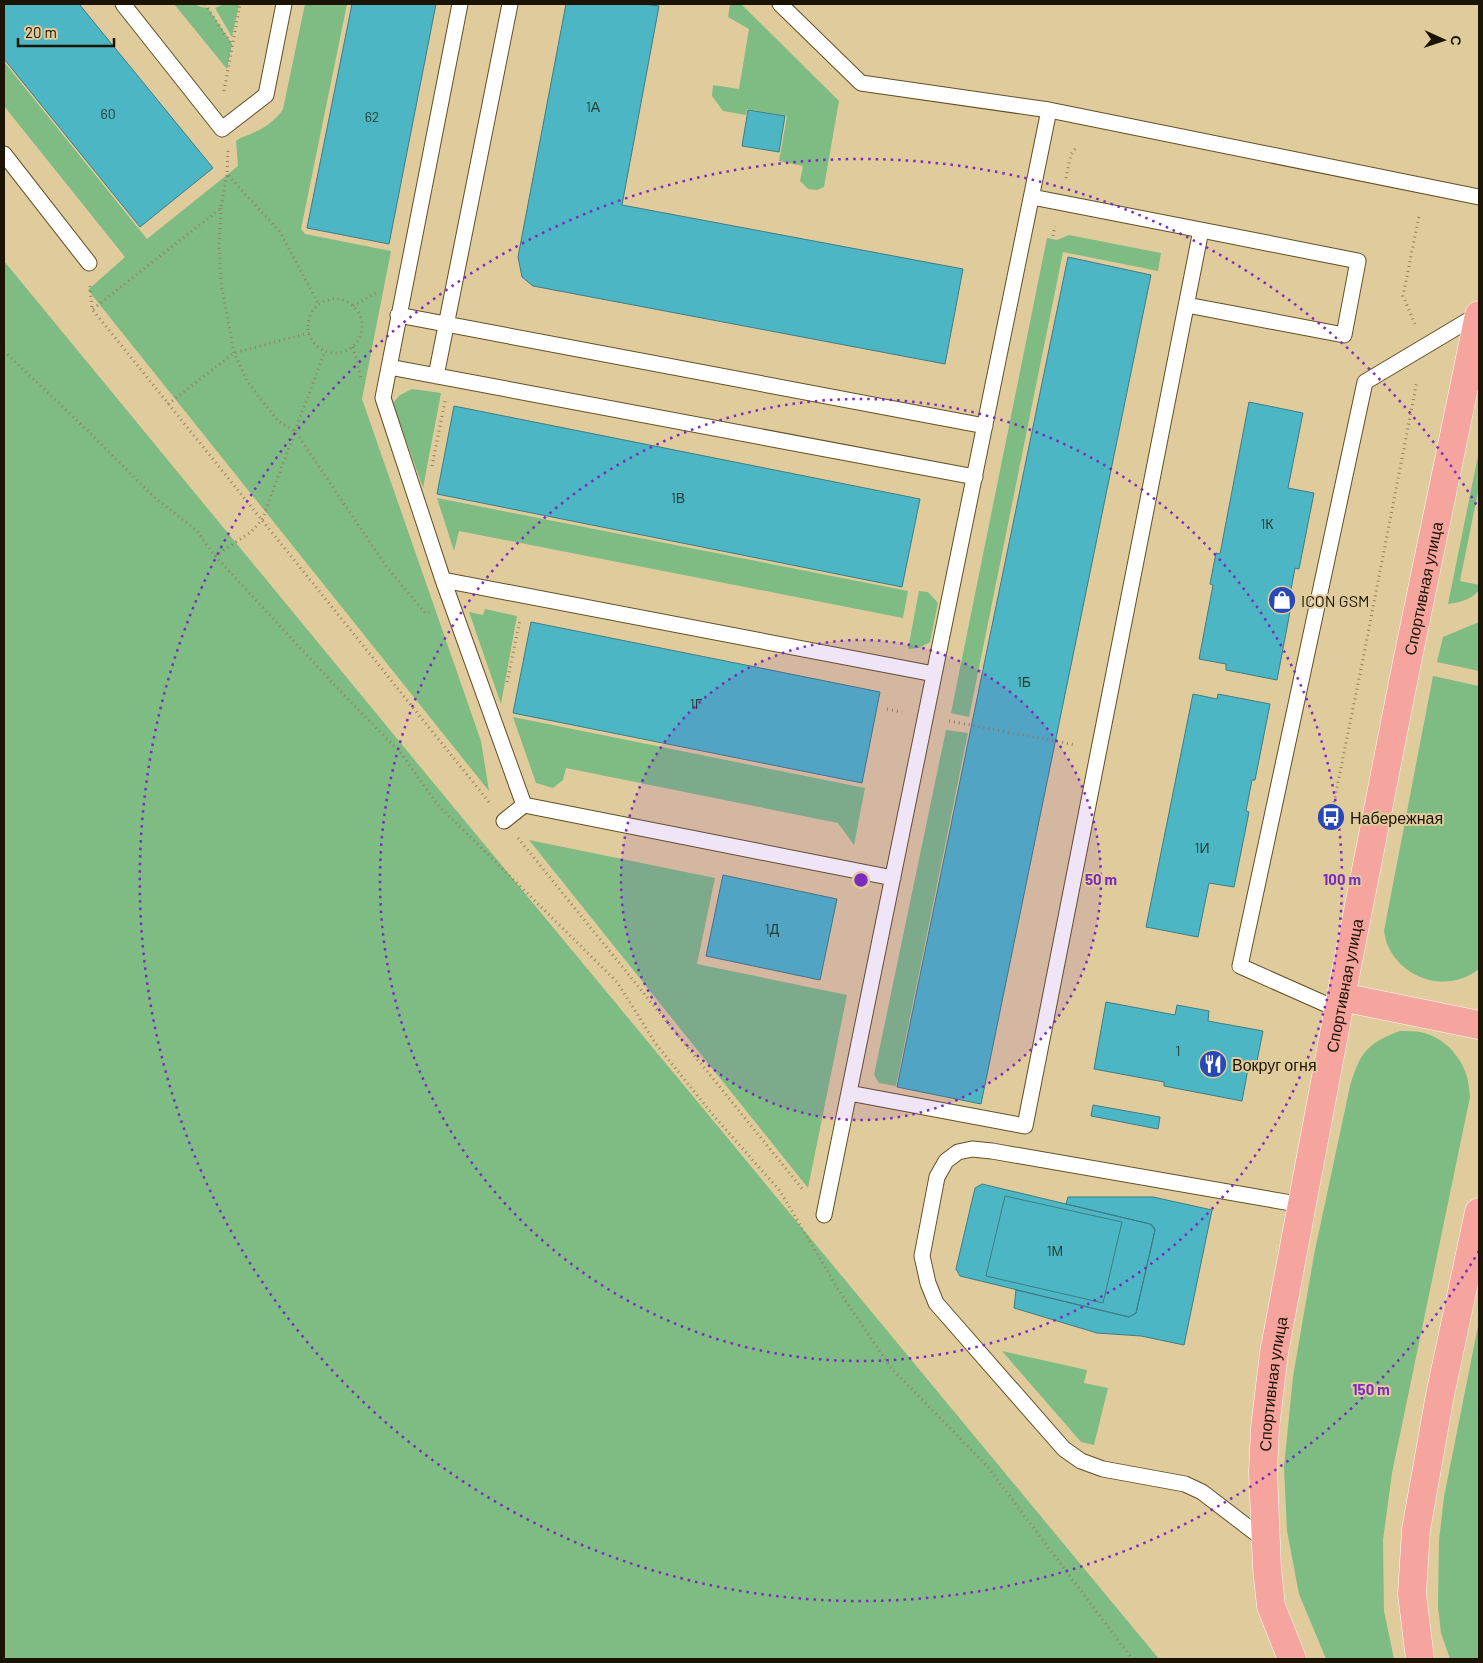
<svg xmlns="http://www.w3.org/2000/svg" width="1483" height="1663" font-family="Barlow,sans-serif">
  <style>
    .green { fill: #7ebc84 }
    .building { fill: #4cb6c4; stroke: #3e7d85 }
    .lines { fill: none; stroke-linecap: round; stroke-linejoin: round }
    .service-casing { stroke: #625024; stroke-width: 17 }
    .primary-casing { stroke: #fff; stroke-width: 29 }
    .path { stroke: #91815f; stroke-width: 3; stroke-dasharray: 1 4; stroke-linecap: butt }
    .service { stroke: #fff; stroke-width: 15 }
    .primary { stroke: #f5a49e; stroke-width: 28 }
    .ring { fill: none; stroke: #7b2cbf; stroke-width: 2.5; stroke-dasharray: 2.5 5 }
    .labels { text-anchor: middle; dominant-baseline: central; stroke-width: 4; stroke-linejoin: round; paint-order: stroke }
    .number-label { font-size: 14px; fill: #273c33 }
    .street-label { font-size: 16px; fill: #1b1303; stroke: #e0cb9c }
    .poi-label { font-size: 16px; fill: #1b1303; stroke: #e0cb9c; text-anchor: start }
    .centre { fill: #7b2cbf; stroke: #e0cb9c; stroke-width: 2.5 }
    .ring-label { font-size: 15px; text-anchor: middle; font-weight: bold; fill: #7b2cbf; stroke: #e0cb9c; stroke-width: 4; stroke-linejoin: round; paint-order: stroke }
  </style>
  <rect width="100%" height="100%" fill="#e0cb9c"/>
  <path class="green" d="M174,4H194L201,7L208,8L232,44L227,69Z
    M224,4H239L232,37L215,8Z
    M305,4H347L301,229L305,234L391,251L362,399L481,741L489,791L88,290L125,257L4,106V62L147,239L238,166L236,141C242,136 248,136 255,132C266,127 277,119 283,109Z
    M730,4H741L839,101L824,187L817,190L808,189L800,181L803,166L779,161L787,116L747,109L746,115L723,111L712,96L713,85L739,89L749,29L728,17Z
    M1069,235L1161,253L1158,271L1063,252L969,717L951,713L1047,238L1057,240Z
    M4,261L436,786L1159,1659H4Z
    M412,389L441,393L423,488L393,403L400,395Z
    M1479,451V487L1460,581L1479,585V590C1471,600 1461,602 1448,604Z
    M437,498L908,591L903,618L459,531L454,551Z
    M919,591L928,592L938,603L930,642L919,648L908,649Z
    M485,609L517,616L501,704L469,612L483,615Z
    M1479,622V671L1437,662L1443,637Z
    M1433,676L1479,686V969C1449,993 1404,981 1388,946C1386,942 1385,936 1384,931Z
    M513,717L865,788L854,845L838,823L566,768L563,780L553,788L536,783Z
    M946,730L968,733L896,1086L879,1083L874,1075Z
    M529,840L715,878L697,964L847,995L808,1188Z
    M1400,1031C1407,1031 1414,1031 1420,1032C1442,1036 1461,1055 1467,1077C1469,1083 1469,1090 1470,1097L1392,1473L1383,1540L1384,1611L1394,1659H1326L1299,1594L1287,1531L1284,1467L1293,1377L1314,1255L1350,1086C1360,1053 1367,1043 1400,1031Z
    M1479,1321V1528L1478,1535L1479,1539V1659H1450L1441,1633L1438,1607L1439,1540L1444,1497Z
    M1002,1351L1087,1370L1084,1383L1108,1388L1094,1445L1081,1442Z"/>
  <path class="building" d="M4,4H79L213,168L140,227L4,59Z
    M352,4H436L389,244L307,228Z
    M566,4H644L659,6L622,205L963,269L945,364L533,286L522,277L518,257Z
    M748,110L785,116L779,152L742,146Z
    M1068,257L1151,275L981,1104L897,1087Z
    M1249,402L1303,413L1288,488L1314,493L1299,569L1295,568L1289,600L1292,601L1277,680L1226,670V664L1199,659L1213,585L1210,584L1216,553L1220,554Z
    M454,406L920,499L902,587L437,494Z
    M531,622L880,692L862,783L513,713Z
    M1193,694L1217,699L1218,694L1270,704L1255,780H1252L1246,811L1249,812L1234,887L1209,883L1198,937L1146,927Z
    M723,875L837,899L820,980L706,956Z
    M1106,1002L1175,1015L1177,1005L1209,1011L1208,1021L1263,1031L1255,1071L1248,1069L1242,1101L1164,1086V1082L1094,1069Z
    M1093,1105L1160,1117L1158,1129L1091,1116Z
    M982,1184L1150,1224L1153,1226L1155,1230L1136,1313L1129,1317L960,1276L956,1269L975,1188Z
    M1005,1196L1122,1222L1103,1303L986,1276Z
    M1068,1197H1153L1212,1210L1184,1345L1141,1336L1097,1333L1014,1308L1016,1290L1129,1317L1136,1313L1155,1230L1150,1224L1066,1204Z"/>
  <g class="lines">
    <defs>
      <path id="service" d="M123,4L222,129L266,95L284,4
        M460,4L383,398L443,580L524,805
        M780,4L861,83L1049,110L1479,197
        M4,154L89,263
        M1187,305L1344,335L1358,261L1201,230
        M398,315L985,426
        M389,367L975,477
        M436,376L510,4
        M443,580L934,674
        M504,821L524,805L893,878
        M1339,1010L1240,966L1365,382L1479,314
        M849,1093L1025,1126L1201,230L1032,197
        M824,1215L1049,110
        M1266,1541L1202,1492L1185,1484L1103,1469L1081,1461L1064,1449L936,1303L928,1283L922,1256L937,1177L946,1161L958,1152L972,1149L992,1151L1303,1205"/>
      <g id="primary">
        <path d="M1341,997L1479,1025"/>
        <path id="s1" d="M1292,1659L1271,1606L1267,1568L1263,1472L1265,1428L1274,1353L1341,997L1406,667L1479,315"/>
        <path d="M1420,1659L1412,1594L1416,1530L1440,1395L1479,1212"/>
      </g>
    </defs>
    <use href="#service" class="service-casing"/>
    <use href="#primary" class="primary-casing"/>
    <path class="path" d="M205,4L232,45
      M224,91L240,4
      M228,151L227,174L280,232L319,305
      M1066,178L1071,154L1077,147
      M221,208L219,244L221,282L234,353L247,381L264,403L279,422L295,431L386,566L425,613L431,612
      M1053,236L1055,226
      M90,286L92,309L489,802
      M308 326a27 27 0 1 1 54 0a27 27 0 1 1-54 0Z
      M353,306L379,291
      M93,309L221,208L227,174
      M1415,324L1403,296L1419,216
      M353,347L361,378
      M4,351L89,432L154,497L197,531L215,556L343,694L400,752L438,805L617,982L656,1044L713,1115L780,1191L841,1294L891,1368L987,1466L1130,1656L1134,1659
      M168,404L234,353L309,333
      M432,466L445,401
      M215,556L251,532L262,520L325,351
      M507,682L520,620
      M887,709L902,712
      M949,721L1076,745
      M1331,817L1363,659L1417,381
      M518,838L804,1191"/>
    <use href="#service" class="service"/>
    <use href="#primary" class="primary"/>
  </g>
  <circle cx="861" cy="880" r="240" fill="#7b2cbf" fill-opacity=".12"/>
  <g class="ring">
    <circle cx="861" cy="880" r="240"/>
    <circle cx="861" cy="880" r="481"/>
    <path d="M1479 1251A721 721 0 1 1 1479 509"/>
  </g>
  <defs>
    <symbol id="shop-disc" viewBox="-11 -11 22 22"><circle r="9.5" fill="#2848b8" stroke="#e0cb9c"/><path d="M-5-2.5h2.3a2.7 3.5 0 0 1 5.4 0H5L5.5 6h-11ZM-1.5-2.5h3a1.5 2.3 0 0 0-3 0Z" fill="#fff"/></symbol>
    <symbol id="bus-disc" viewBox="-11 -11 22 22"><circle r="9.5" fill="#2848b8" stroke="#e0cb9c"/><path d="M-5-6H5V4H4V6H2V4H-2V6H-4V4H-5ZM-3.5-4V0h7V-4ZM-3.5 1.2v1.5H-2V1.2ZM2 1.2v1.5H3.5V1.2Z" fill="#fff"/></symbol>
    <symbol id="restaurant-disc" viewBox="-11 -11 22 22"><circle r="9.5" fill="#2848b8" stroke="#e0cb9c"/><path d="M-5-6h1v4h1v-4h1v4h1v-4h1v5L-1.5 .5V6h-2V.5L-5-1ZM5-6V6H3V1.5H1.5Q1.5-4 5-6Z" fill="#fff"/></symbol>
  </defs>
  <g fill-rule="evenodd">
    <use href="#shop-disc" x="1266" y="584" width="32" height="32"/>
    <use href="#bus-disc" x="1315" y="801" width="32" height="32"/>
    <use href="#restaurant-disc" x="1197" y="1048" width="32" height="32"/>
  </g>
  <g class="labels">
    <g class="number-label">
      <text x="593" y="106">1А</text>
      <text x="108" y="113">60</text>
      <text x="372" y="116">62</text>
      <text x="678" y="497">1В</text>
      <text x="1267" y="523">1К</text>
      <text x="1024" y="681">1Б</text>
      <text x="696" y="703">1Г</text>
      <text x="1202" y="847">1И</text>
      <text x="772" y="928">1Д</text>
      <text x="1178" y="1050">1</text>
      <text x="1055" y="1250">1М</text>
    </g>
    <g class="street-label">
      <text stroke="none"><textPath href="#s1" startOffset="1090">Спортивная улица</textPath></text>
      <text stroke="none"><textPath href="#s1" startOffset="685">Спортивная улица</textPath></text>
      <text stroke="none"><textPath href="#s1" startOffset="280">Спортивная улица</textPath></text>
    </g>
    <g class="poi-label">
      <text x="1301" y="600">ICON GSM</text>
      <text x="1350" y="817">Набережная</text>
      <text x="1232" y="1064">Вокруг огня</text>
    </g>
  </g>
  <circle cx="861" cy="880" r="8" class="centre"/>
  <g class="ring-label">
    <text x="1101" y="885">50 m</text>
    <text x="1342" y="885">100 m</text>
    <text x="1371" y="1395">150 m</text>
  </g>
  <rect width="1483" height="1663" fill="none" stroke="#1b1303" stroke-width="10"/>
  <g transform="translate(1443 40) rotate(93)" stroke="#e0cb9c" stroke-width="4" paint-order="stroke">
  <path d="M0-4L9 19L0 12L-9 19Z" fill="#1b1303"/>
  <text y="-8" font-size="14" font-weight="bold" text-anchor="middle" fill="#1b1303">С</text>
  </g>
  <path d="M18 38v8h96v-8" fill="none" stroke="#1b1303" stroke-width="2.5"/>
  <text x="25" y="38" font-size="15" fill="#1b1303" stroke="#e0cb9c" stroke-width="4" paint-order="stroke">20 m</text>
</svg>
